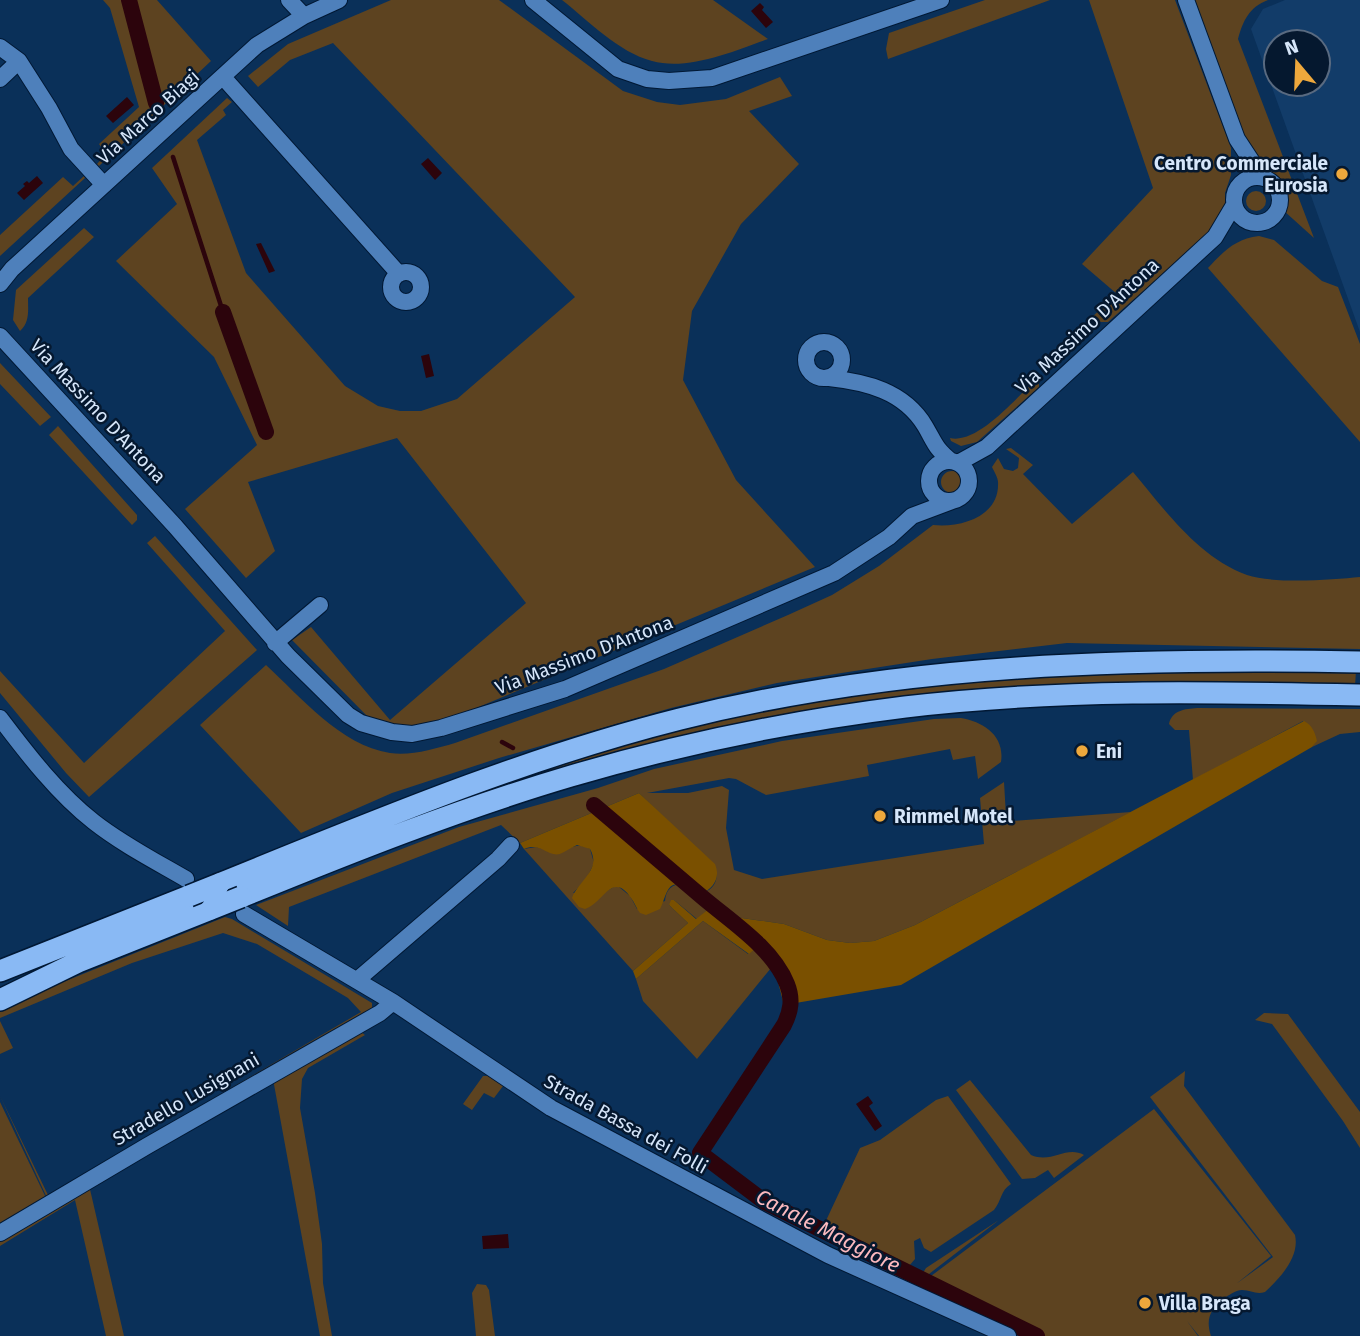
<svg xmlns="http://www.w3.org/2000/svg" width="1360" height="1336" font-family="'Fira Sans',sans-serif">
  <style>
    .built { fill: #123c69; fill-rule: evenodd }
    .green { fill: #5d4320 }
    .forest { fill: #7a5000 }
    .water { fill: #2c040c }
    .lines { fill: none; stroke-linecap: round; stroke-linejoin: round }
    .stream { stroke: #2c040c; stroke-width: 4.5 }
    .canal { stroke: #2c040c; stroke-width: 16 }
    .street-casing { stroke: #011834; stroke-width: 18 }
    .highway-casing { stroke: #011834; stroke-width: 24 }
    .street { stroke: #4e80bb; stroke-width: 16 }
    .highway { stroke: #89b9f4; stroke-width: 21 }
    .highway-bridge-casing { stroke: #011834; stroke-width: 24; stroke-linecap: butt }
    .highway-bridge { stroke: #89b9f4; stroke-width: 21 }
    .poi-dot { fill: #eea83c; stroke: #05182f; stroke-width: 2.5 }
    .labels { text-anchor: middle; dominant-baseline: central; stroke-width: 5; stroke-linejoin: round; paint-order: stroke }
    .street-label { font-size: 19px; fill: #d6e6fa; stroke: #05182f }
    .poi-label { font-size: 19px; font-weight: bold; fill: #d6e6fa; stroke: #05182f; text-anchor: start }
    .water-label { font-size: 21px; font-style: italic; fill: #fcb9be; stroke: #05182f }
  </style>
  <rect width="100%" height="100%" fill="#0a3059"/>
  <path class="built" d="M1285,0H1360V332L1251,29L1263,9ZM1276,42H1318V84H1276Z"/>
  <path class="green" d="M103,0H157L211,61L99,166L97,164L106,154L99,144L139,107L110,8Z
    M391,0H499L623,91L657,102L680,105L726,99L780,77L792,96L749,111L799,164L741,224L692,311L683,380L736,480L815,567L440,723L402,729L369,718L292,640L311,627L390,720L526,603L397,438L248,482L275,551L246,578L185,509L257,445L214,357L116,261L177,204L152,168L227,98L232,102L223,110L226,115L197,140L246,273L345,386L378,406L400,411H421L457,399L575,297L333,43L290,60L258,87L248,76L288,44Z
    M562,0H713L768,39C734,51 688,71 652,61C618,52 589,21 562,0Z
    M985,0H1050L888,59L886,49L889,33Z
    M1089,0H1175L1231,148V175L1225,193V209L1210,232L1108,322H1101L1092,317L1117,294L1082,264L1153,188Z
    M1192,0H1268C1249,7 1243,21 1238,39L1314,238L1283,210L1284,193L1273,175L1261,167L1243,141Z
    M84,176L85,178L0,256V235L63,177L73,186Z
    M1246 201a10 10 0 1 1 20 0a10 10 0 1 1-20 0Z
    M84,228L94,237L28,298C28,310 30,322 20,331L13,320L16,290Z
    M1259,236L1274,240L1322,281L1338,287L1360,344V442L1208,268C1224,251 1235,239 1259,236Z
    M0,363L51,417L40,426L0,384Z
    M1039,376V387L977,442L961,446L951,441L950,438C978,445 1019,395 1039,376Z
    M58,426L137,515V520L132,525L49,435Z
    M1011,448L1033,465L1023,474L1072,524L1133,472C1165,510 1198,557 1247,575C1273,584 1332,580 1360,577V649L1067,643L932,659L777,683L671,708L499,758L392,793L301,833L200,725L266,665C301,697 340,745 390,753C411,756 434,749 455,743L664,669L788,615L832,595L879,566L933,525C960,528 1000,517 998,482C998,478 994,471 992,467L998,458L1004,469L1013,471L1018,468L1019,458L1006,449Z
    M941 482a11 11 0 1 1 22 0a11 11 0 1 1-22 0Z
    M155,536L257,650L89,797L66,773L0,693V671L84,763L225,631L147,543Z
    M1356,670L1355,687C1202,682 1049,678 896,697C791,710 687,732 585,760C511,781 438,809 365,834L589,753L739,714L910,686L1111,672Z
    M1197,708L1360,709V732L1340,734L1312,747L1316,741L1303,721L1193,780L1189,730H1175L1169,724C1172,710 1185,709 1197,708Z
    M961,718C984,722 1005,736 1001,762L978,779L975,756L953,760L950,749L867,765L869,776L766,795L736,779L729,778L647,793H688L722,786L729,790L726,828L734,870L762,879L984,844L980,798L1004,782L1006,816L1013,821L1131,812L915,925L874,941L850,943L827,940L784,924L735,917L711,907L697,919L674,900L669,905L688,923L633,971L524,849L536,847L559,854C570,847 578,842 590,849L594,863L587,878L573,893L605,892L614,887H619L630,896L637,909L665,901C666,892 669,886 679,884C684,886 688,891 693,892C717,898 727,868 702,854L639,793L520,843L501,825L289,907L288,926L256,905L459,827L598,788L654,769L782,741L934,719Z
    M225,917L232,919L372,1003V1011L48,1200L0,1096L48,1195L361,1012L348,998L257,944L223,933L132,963L0,1018V1010L38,992Z
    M703,921L748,954L755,949L771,968L697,1059L643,1001L636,979Z
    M1264,1013L1288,1014L1360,1112V1148L1343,1121L1272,1024L1255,1020Z
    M0,1021L13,1048L0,1054Z
    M358,1030L365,1035L308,1068L302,1079L300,1108L315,1193L322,1244L323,1283L332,1336H320L273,1079Z
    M1185,1071L1184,1086L1295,1235C1300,1257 1280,1278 1265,1292C1256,1295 1251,1290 1242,1290C1236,1290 1231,1294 1226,1297C1211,1308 1205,1318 1211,1336H1199L1187,1321L1198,1336H1024L1007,1329L1011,1318L927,1279L1154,1109L1271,1256L1236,1284L1273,1257L1150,1097Z
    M483,1076H488L503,1086L494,1098L484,1093L472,1110L463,1104Z
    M970,1080L1031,1155C1052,1164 1066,1145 1084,1155L1054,1178L1048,1170L1035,1178L1022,1179L956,1090Z
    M948,1096L1011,1184C1000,1191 1002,1200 994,1210L931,1252L924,1248L920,1238L914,1241L915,1259L909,1266L823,1227L860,1148L880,1140L936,1100Z
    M0,1102L47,1200L0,1226Z
    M89,1185L124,1336H106L75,1200L0,1246V1238Z
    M999,1220L916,1284L926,1268Z
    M477,1284L486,1285L489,1290L495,1336H476L472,1293Z"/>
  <path class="forest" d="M1304,721C1312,725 1315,732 1317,741L1312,747L901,985L784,1005L777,978L755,949L749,954L703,921L636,979L633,971L688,923L669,905L671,900H674L696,919L711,907L735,917L784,924L827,940L850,943L874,941L915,925Z
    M639,793L715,864C718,872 718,878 713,885C694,907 687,879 673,885C666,888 664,902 660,909L646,915L640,913C636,908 635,903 631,898C612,870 603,904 585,909L579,907L572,898C578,881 602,870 590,849L577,845C572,847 565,852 560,854C547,857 541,842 524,849L520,843Z"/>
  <path class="water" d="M760,3L764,7L762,10L773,22L766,28L751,11Z
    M127,97L134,105L113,123L106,116Z
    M428,158L442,173L435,180L421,164Z
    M37,176L43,183L24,200L17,193L25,186L23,184L27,181L29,183Z
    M261,243L275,271L269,273L256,244Z
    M429,354L434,376L426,378L421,356Z
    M868,1096L873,1103L869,1106L882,1126L875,1131L856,1104Z
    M508,1234L509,1248L483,1249L482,1236Z"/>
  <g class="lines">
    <path class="stream" d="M173,157L223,312
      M502,742L513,748"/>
    <path class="canal" d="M129,0L156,103
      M223,312L266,432
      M594,805C629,835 665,865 701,896C730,921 772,947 787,984C793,999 791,1011 784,1025L700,1153L765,1202L1037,1336"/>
    <defs>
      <path id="street" d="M289,0L304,16
        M533,0L618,69L647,79L669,81L712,78L941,0
        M1186,0L1237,139L1262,177
        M0,47L19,61L49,108L71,149L104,185
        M223,77L399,274
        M0,79L19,61
        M1234 200a23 23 0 1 1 46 0a23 23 0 1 1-46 0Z
        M391 287a15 15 0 1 1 30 0a15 15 0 1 1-30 0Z
        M0,284L12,269L257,45L304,16L339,0
        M0,336L175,526L288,656L348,715L361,723L392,732L412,734L441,728L565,689L834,573L889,537L912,516L952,501
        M806 360a18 18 0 1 1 36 0a18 18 0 1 1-36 0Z
        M829,378C866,382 904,391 925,426C935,443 935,448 951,461
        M929 481a20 20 0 1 1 40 0a20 20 0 1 1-40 0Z
        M958,463L987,447L1215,237L1234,205
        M275,643L320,605
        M0,718C28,755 58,794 94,822C122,844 155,861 186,879
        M244,914L393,1002L551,1108L828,1255L1008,1336
        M357,980L498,859L511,845
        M0,1233L147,1146L380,1013L393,1002"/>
      <path id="highway" d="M219,884C370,823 521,759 680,719C902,663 1132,658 1360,662
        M241,897C349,853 459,809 571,776C680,744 792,721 905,707C1056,689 1208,692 1360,695
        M0,971L189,896
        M0,1000L78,962L211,909"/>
    </defs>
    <use href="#street" class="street-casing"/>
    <use href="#highway" class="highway-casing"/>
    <use href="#street" class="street"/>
    <use href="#highway" class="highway"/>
    <defs>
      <path id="highway-bridge" d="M189,896L219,884
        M211,909L241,897"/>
    </defs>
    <use href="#highway-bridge" class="highway-bridge-casing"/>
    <use href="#highway-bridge" class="highway-bridge"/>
  </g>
  <g class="poi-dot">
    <circle cx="1342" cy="174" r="7"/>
    <circle cx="1082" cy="751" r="7"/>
    <circle cx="880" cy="816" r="7"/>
    <circle cx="1145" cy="1303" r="7"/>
  </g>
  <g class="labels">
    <g class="street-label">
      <text transform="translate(148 117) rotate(-42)">Via Marco Biagi</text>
      <text transform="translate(1087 326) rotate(-43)">Via Massimo D'Antona</text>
      <text transform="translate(98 411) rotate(47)">Via Massimo D'Antona</text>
      <text transform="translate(584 655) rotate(-21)">Via Massimo D'Antona</text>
      <text transform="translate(186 1099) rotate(-30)">Stradello Lusignani</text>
      <text transform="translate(626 1124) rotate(29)">Strada Bassa dei Folli</text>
    </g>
    <g class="poi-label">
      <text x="1328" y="163" text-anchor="end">Centro Commerciale<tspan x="1328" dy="22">Eurosia</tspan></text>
      <text x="1096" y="751">Eni</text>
      <text x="894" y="816">Rimmel Motel</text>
      <text x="1159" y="1303">Villa Braga</text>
    </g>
    <g class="water-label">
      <text transform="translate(828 1231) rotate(27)">Canale Maggiore</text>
    </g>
  </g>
  <g transform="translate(1297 63) rotate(341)"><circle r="33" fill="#05182f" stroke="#596a80" stroke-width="2"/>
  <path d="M0-5L12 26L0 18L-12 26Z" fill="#eea83c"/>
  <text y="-10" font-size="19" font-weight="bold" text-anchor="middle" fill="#d6e6fa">N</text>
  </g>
</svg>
